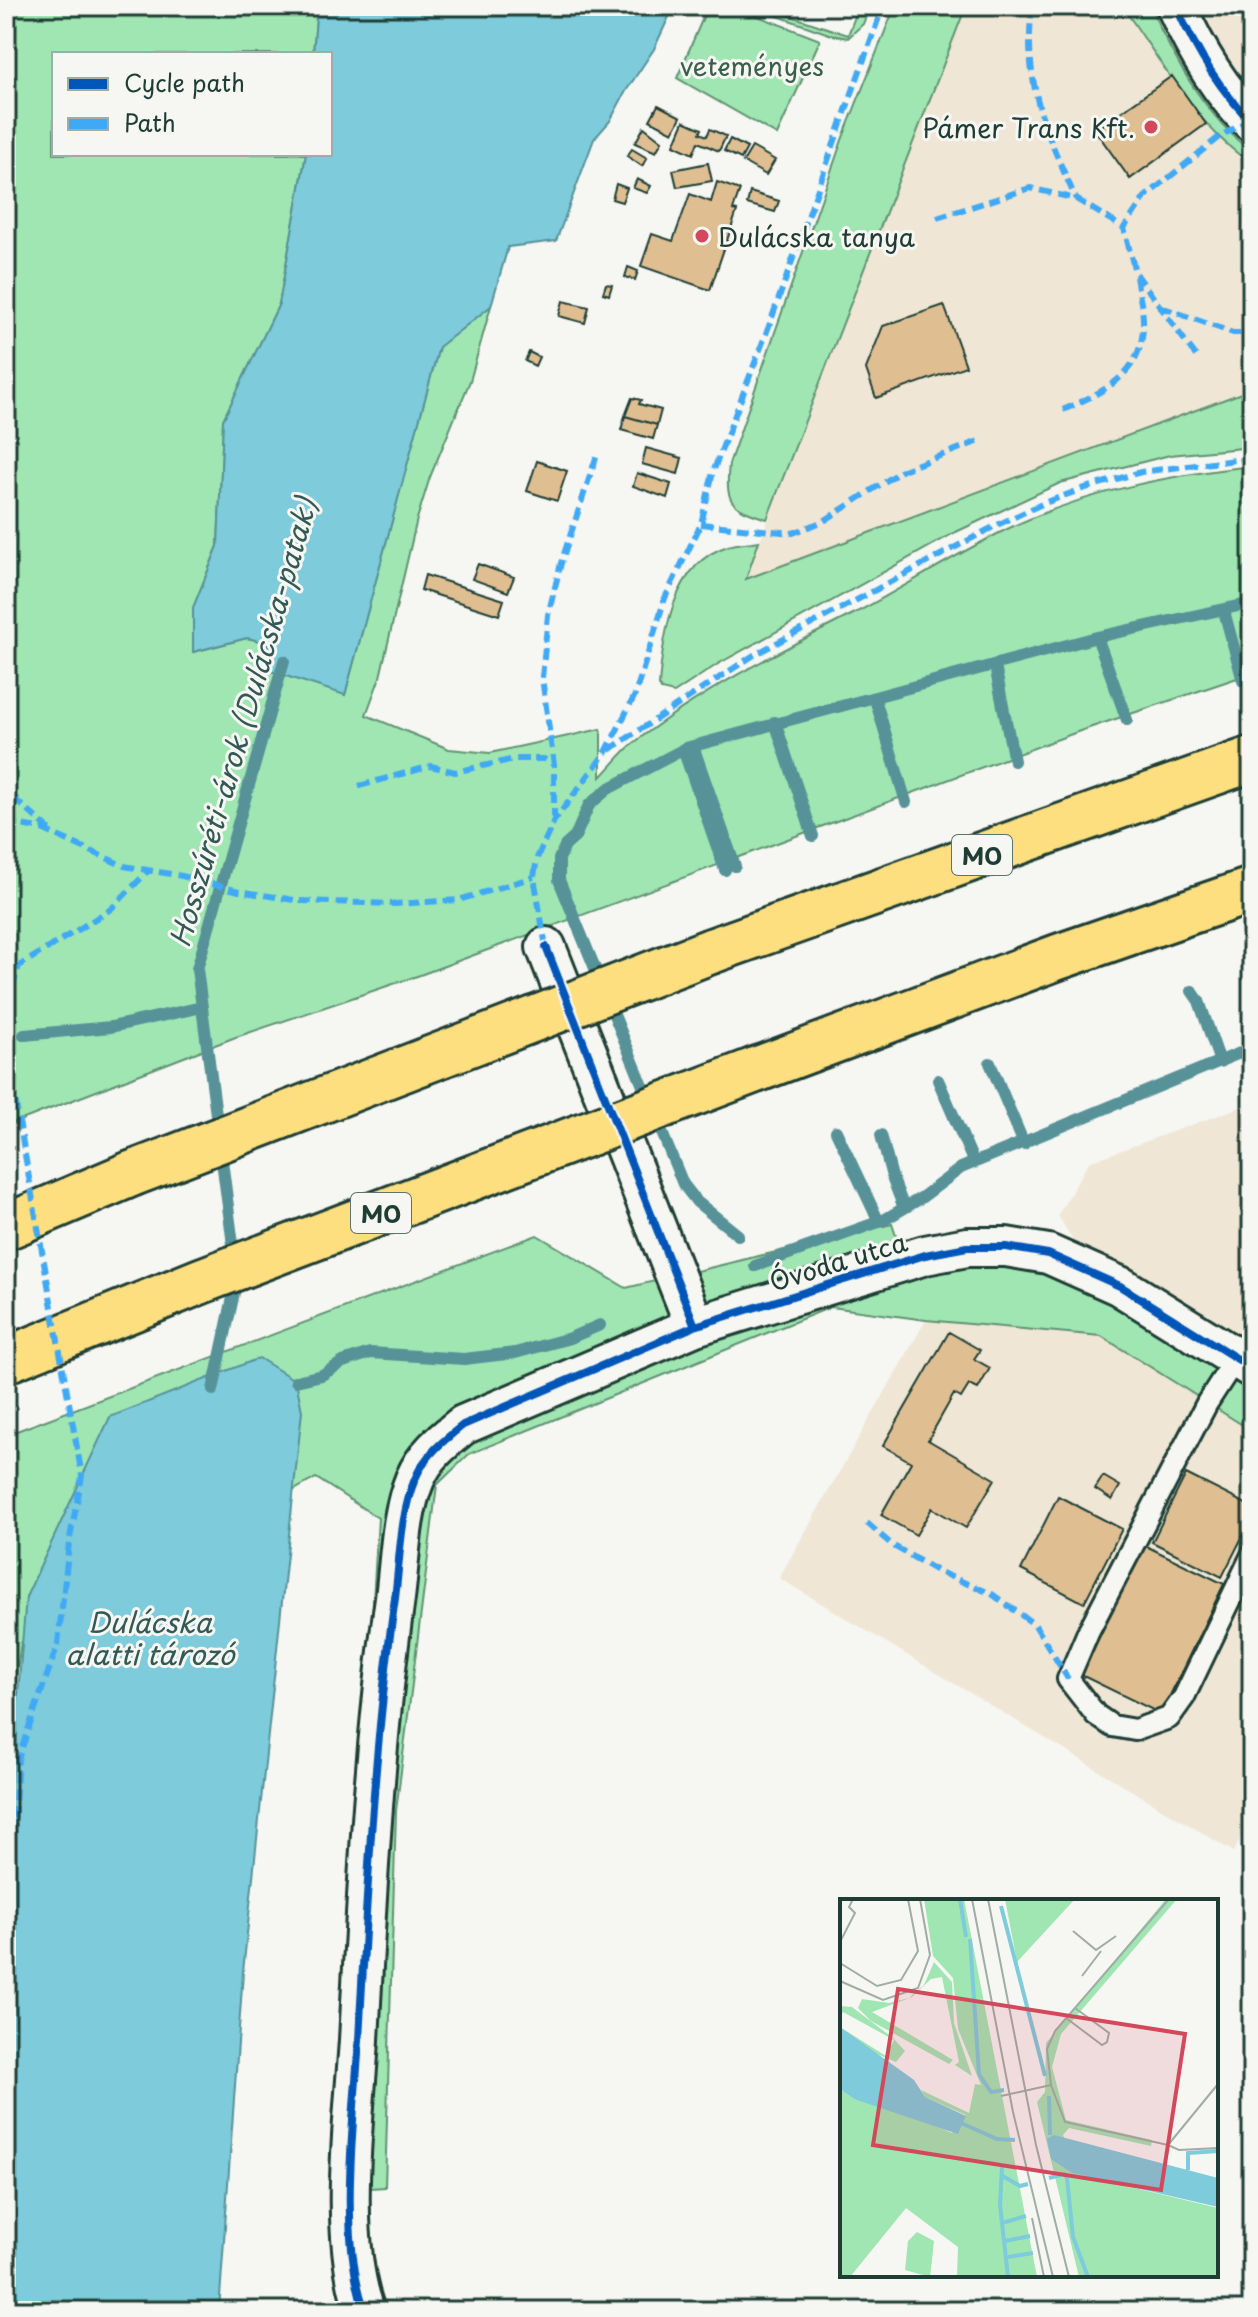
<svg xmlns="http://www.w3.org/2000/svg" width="1258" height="2317" font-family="'Playpen Sans',sans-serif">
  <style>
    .built { fill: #efe6d5 }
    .green { fill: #a0e6b2; stroke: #609273; stroke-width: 2 }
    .water { fill: #7dcbdb; stroke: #579298; stroke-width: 2 }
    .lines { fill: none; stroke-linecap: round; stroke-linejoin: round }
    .stream { stroke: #579298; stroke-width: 12 }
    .building { fill: #dfbf92; stroke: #1f3d34; stroke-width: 2 }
    .lane-casing { stroke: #1f3d34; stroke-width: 26 }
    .street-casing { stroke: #1f3d34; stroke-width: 44 }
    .highway-casing { stroke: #1f3d34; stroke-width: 50 }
    .lane { stroke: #f6f6f2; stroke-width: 20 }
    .street { stroke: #f6f6f2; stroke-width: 38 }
    .highway { stroke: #fddf80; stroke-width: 44 }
    .highway-bridge-casing { stroke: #1f3d34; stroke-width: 50; stroke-linecap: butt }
    .highway-bridge { stroke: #fddf80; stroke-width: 44 }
    .quiet { stroke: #3fa9f5; stroke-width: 6; stroke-dasharray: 12 6; stroke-linecap: butt }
    .cycleway-casing { stroke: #f6f6f2; stroke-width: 13 }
    .cycleway { stroke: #0057b8; stroke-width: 8 }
    .poi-dot { fill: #d1495b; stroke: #f6f6f2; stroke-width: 3 }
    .labels { text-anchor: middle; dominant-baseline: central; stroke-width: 6; stroke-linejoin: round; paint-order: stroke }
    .shield { fill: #f6f6f2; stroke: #60746d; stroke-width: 2 }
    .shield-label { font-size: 24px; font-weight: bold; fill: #1f3d34 }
    .park-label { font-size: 26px; fill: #395f4d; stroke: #f6f6f2 }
    .poi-label { font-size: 26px; fill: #1f3d34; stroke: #f6f6f2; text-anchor: end }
    .street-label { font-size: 26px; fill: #1f3d34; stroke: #f6f6f2 }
    .water-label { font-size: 28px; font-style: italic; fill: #325955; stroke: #f6f6f2 }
    .inset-river { fill: none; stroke: #7dcbdb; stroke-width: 4 }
    .inset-road { fill: none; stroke: #a0aca6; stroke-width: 2 }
    .view { fill: #d1495b; fill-opacity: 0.15; stroke: #d1495b; stroke-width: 4 }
    .inset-edge { fill: none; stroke: #1f3d34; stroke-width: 4 }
  </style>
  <rect width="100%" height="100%" fill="#f6f6f2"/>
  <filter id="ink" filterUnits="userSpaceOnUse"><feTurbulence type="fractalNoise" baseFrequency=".0125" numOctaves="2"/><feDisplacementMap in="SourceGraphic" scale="16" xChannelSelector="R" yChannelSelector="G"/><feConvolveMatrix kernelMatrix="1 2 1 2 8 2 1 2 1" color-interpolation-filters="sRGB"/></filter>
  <g filter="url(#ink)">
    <path class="built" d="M966,6H1122L1206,124L1238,155L1252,164V389L745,580Z
      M1150,6H1252V153L1199,97L1168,47Z
      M1252,1103V1351L1079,1251L1058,1215L1089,1162Z
      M926,1320L1101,1336L1252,1431V1813L1234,1852L779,1578Z"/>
    <path class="green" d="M6,6H317L313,54H54V154H306L279,304L223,420L218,546L193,608L194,652L247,638L269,643L345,695L439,346L491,306L470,381L430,477L417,519L380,677L366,715L449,749L490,753L601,729V777C612,766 622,752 635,742C703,689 782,650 859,611C912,583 963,549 1018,524C1093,490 1171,475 1252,466V673L1080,731L420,975L233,1038L6,1126Z
      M708,6H732L820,40L777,135L677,78Z
      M749,6H761L848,35L859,6H870L863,24L848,38L832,35Z
      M895,6H966L767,519C730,507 725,504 729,464L842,140Z
      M1122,6H1150C1174,61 1205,114 1252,153V164C1197,128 1160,59 1122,6Z
      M1252,389V447L1170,455L1060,483L956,532L718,664L674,693L661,690L659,685C663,636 672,563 728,546C738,543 749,543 759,541L746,579Z
      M892,1224L898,1242L941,1232H1016L1252,1351V1431L1101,1336L926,1320L831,1307L469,1454L437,1485L396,1811L385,2187L338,2190L378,1518L316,1478L21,1643L6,1748V1435L537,1235L626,1288Z"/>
    <path class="water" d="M317,6H674L654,49L626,91L610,121L594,139L556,241L508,247L491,306L439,347L345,695L264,669L268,643L247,638L193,652V608L218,546L223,420L279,304L306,154H330V54H313Z
      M259,1358L296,1381L302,1411L243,1972L219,2311H6V1836L26,1597L110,1417Z"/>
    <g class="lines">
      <path class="stream" d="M1224,611L1243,681
        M1097,637L1127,720
        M995,666L1014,761
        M875,699L906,802
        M775,722L813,836
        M693,746L735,866
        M683,749L725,870
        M1192,991L1199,1001L1220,1062
        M24,1035L111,1027L202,1007
        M990,1063L1024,1144
        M938,1080L974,1163
        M836,1131L879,1222
        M881,1135L892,1177L904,1208
        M738,1235L697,1202L683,1184L559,880V859L565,846L575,837L589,805L608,789L686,748L1097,637L1252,603
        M235,1260L197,969L284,661
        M755,1266L884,1220L921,1198L961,1168L1252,1048
        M296,1381L322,1375L343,1362L370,1353L464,1359L515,1353L570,1338L600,1325
        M213,1390L237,1279
        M6,1531V1538"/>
    </g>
    <path class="building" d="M1172,76L1206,124L1130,179L1095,130Z
      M658,105L681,117L673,132L650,120Z
      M684,121L702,129L700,133L707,136L710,129L726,136L719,151L698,142L693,154L674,145Z
      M644,127L662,141L656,152L635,143Z
      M730,139L747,148L741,159L724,151Z
      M752,147L775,160L766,175L743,162Z
      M632,149L647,158L642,166L627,156Z
      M708,163L712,181L677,187L673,170Z
      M637,179L651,186L647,193L633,188Z
      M717,182L740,190L733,210L737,211L710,290L641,266L652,234L673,241L690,194L711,202Z
      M616,184L627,188L622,202L612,199Z
      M750,192L779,201L775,212L747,204Z
      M628,267L638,271L635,280L625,277Z
      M606,284L612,285L609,295L603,293Z
      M563,301L589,307L585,323L559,316Z
      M944,305L966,366L876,398L866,369L883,326Z
      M529,352L539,357L535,366L525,361Z
      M632,398L641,400L639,404L661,410L657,425L625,416Z
      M625,416L657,425L653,439L621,430Z
      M646,448L682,458L678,474L642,464Z
      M537,461L567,471L557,501L527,491Z
      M637,473L671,484L667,498L633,486Z
      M478,564L514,577L508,592L472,579Z
      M425,575L504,600L499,615L421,590Z
      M949,1332L980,1350L974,1359L990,1368L978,1389L969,1385L961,1398L954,1394L928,1440L995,1479L966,1528L932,1508L916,1535L881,1515L911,1462L883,1446Z
      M1186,1474L1252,1507V1518L1222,1577L1152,1542Z
      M1103,1476L1120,1486L1112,1500L1095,1489Z
      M1058,1496L1122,1529L1084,1603L1021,1570Z
      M1144,1545L1224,1584L1161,1714L1081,1675Z"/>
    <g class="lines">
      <defs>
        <path id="lane" d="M1236,1358L1207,1403L1088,1632L1068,1679L1096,1715L1112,1726L1135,1730L1169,1718L1184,1697L1252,1555"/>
        <path id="street" d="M1176,6C1195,49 1218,89 1252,122
          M546,947L695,1326
          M365,2311C338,2237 354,2119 359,2040C367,1892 374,1745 395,1598C400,1560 400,1515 415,1479C425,1455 443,1441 463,1425L695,1326L925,1255L967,1247H1006L1048,1254L1120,1286L1252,1368"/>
        <path id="highway" d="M711,951L1252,759
          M758,1069L1058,957L1252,890
          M6,1227L131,1174"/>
      </defs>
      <use href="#lane" class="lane-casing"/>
      <use href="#street" class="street-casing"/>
      <use href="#highway" class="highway-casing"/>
      <use href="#lane" class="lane"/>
      <use href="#street" class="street"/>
      <use href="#highway" class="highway"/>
      <defs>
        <path id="highway-bridge" d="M131,1174L711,951
          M6,1360L201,1281L758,1069"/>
      </defs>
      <use href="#highway-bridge" class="highway-bridge-casing"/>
      <use href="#highway-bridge" class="highway-bridge"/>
      <path class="quiet" d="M1032,6C1023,84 1045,130 1076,199
        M937,218L1030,188L1076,199L1124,228
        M1161,307L1233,333H1252
        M1196,356L1135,272L1124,228L1145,197L1219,137L1249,120
        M1063,410C1102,392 1142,376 1143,326C1144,310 1138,292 1136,276
        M701,524L793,533L824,521L903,470L979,441
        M609,750L754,655L995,526L1042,504L1082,489L1141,472L1252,458
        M6,782L18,802L50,830
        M359,786L431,766L455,772L515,759H544L554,765
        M554,821V765L542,678L548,615L561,563L598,452
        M6,822L42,829L124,866L182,876L239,891L300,901L394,904L459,900L534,877
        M546,947L534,877L537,858L554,821L606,752L635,695L665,598L701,524L713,472L769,326L883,6
        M867,1523L892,1545L937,1571L992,1594L1035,1625L1068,1679
        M6,1944L18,1759L58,1644L69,1543L82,1476L9,1065V998L19,966L111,909L147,872"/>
      <defs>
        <path id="cycleway" d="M1176,6C1195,49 1218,89 1252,122
          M546,947L695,1326
          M365,2311C338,2237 354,2119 359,2040C367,1892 374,1745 395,1598C400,1560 400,1515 415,1479C425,1455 443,1441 463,1425L695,1326L925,1255L967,1247H1006L1048,1254L1120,1286L1252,1368"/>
      </defs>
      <use href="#cycleway" class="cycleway-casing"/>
      <use href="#cycleway" class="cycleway"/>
    </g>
  </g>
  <g class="poi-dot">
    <circle cx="1151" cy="127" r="8"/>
    <circle cx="702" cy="236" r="8"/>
  </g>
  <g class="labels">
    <g class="shield">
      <rect x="952" y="835" width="60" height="40" rx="6"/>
      <rect x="351" y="1193" width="60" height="40" rx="6"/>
    </g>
    <g class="shield-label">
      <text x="982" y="855">M0</text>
      <text x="381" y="1213">M0</text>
    </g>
    <g class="park-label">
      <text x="752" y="65">veteményes</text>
    </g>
    <g class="poi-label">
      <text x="1135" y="127">Pámer Trans Kft.</text>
      <text x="718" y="236" text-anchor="start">Dulácska tanya</text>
    </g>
    <g class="street-label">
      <text transform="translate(838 1261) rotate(-17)">Óvoda utca</text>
    </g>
    <g class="water-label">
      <text transform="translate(242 722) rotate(-74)">Hosszúréti-árok (Dulácska-patak)</text>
      <text x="150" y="1621">Dulácska<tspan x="150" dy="32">alatti tározó</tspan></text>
    </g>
  </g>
  <g transform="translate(840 1899)">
    <rect width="378" height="378" fill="#f6f6f2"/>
    <path d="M84,0H124L197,378H117L118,348L66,309L10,378H0V190L14,200L59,211L112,234L126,216L85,198L81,191L129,214L135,185L141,186L118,130L113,79L93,57ZM165,0H235L177,63ZM326,0H337L221,135L212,168L226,221L312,241L311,247L229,229L223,236L237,275L378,309V378H239L197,203L205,193L206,144ZM94,63L112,83L114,124L132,177L115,166L119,163L102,78L91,80L72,98L32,113L113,161L109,165L31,122L18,109L22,100L49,104L69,99L84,86ZM0,107L12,108L53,139L65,152L56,163L32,153L0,128L46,157L54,141L3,113L0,118ZM77,333L94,342L90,378L65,371L68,342Z" fill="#a0e6b2"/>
    <path d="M0,128L74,181L85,198L126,217L118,235L14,200L0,190ZM214,236L378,279V308L232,274L211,260L207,240Z" fill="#7dcbdb"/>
    <path class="inset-river" d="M120,0L126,38M161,7L205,177M130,40L139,175L151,193L164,191M209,197L210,236M121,224L157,240L175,241M162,267L160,306L168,378M348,271V254L378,252M161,276L180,287L188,285M209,279L224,275L227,279L233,338L248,378M162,324L186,317M165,342L190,337M168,358L193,354"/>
    <path class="inset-road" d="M132,0L173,213L213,378M148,0L196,246L229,378M233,32L256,51L276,37M0,43L15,14L9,8L13,0M0,64L37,87L61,81L78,52L68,0M242,77L261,52M0,82L43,101L78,89L90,56L80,0M226,119L262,146L267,143L269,134L235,109M161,197L211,186M328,246L225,223L211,186L207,150L215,132L329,0M328,246L378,185M328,246L339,251L378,249M192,319L204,378"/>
    <path class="view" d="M58,90L345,135L321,291L33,246Z"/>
    <rect width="378" height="378" class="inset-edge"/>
  </g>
  <rect width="1258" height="2317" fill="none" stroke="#f6f6f2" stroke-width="32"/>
  <rect x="16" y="16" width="1226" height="2285" fill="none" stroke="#1f3d34" stroke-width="3" filter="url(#ink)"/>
  <rect x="52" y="52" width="280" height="104" fill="#f6f6f2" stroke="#a0aca6" stroke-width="2"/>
  <rect x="68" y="78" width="40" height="12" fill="#0057b8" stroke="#a0aca6" stroke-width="2"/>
  <text x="124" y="92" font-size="24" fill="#1f3d34">Cycle path</text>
  <rect x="68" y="118" width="40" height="12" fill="#3fa9f5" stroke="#a0aca6" stroke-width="2"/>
  <text x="124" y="132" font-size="24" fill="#1f3d34">Path</text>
</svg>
